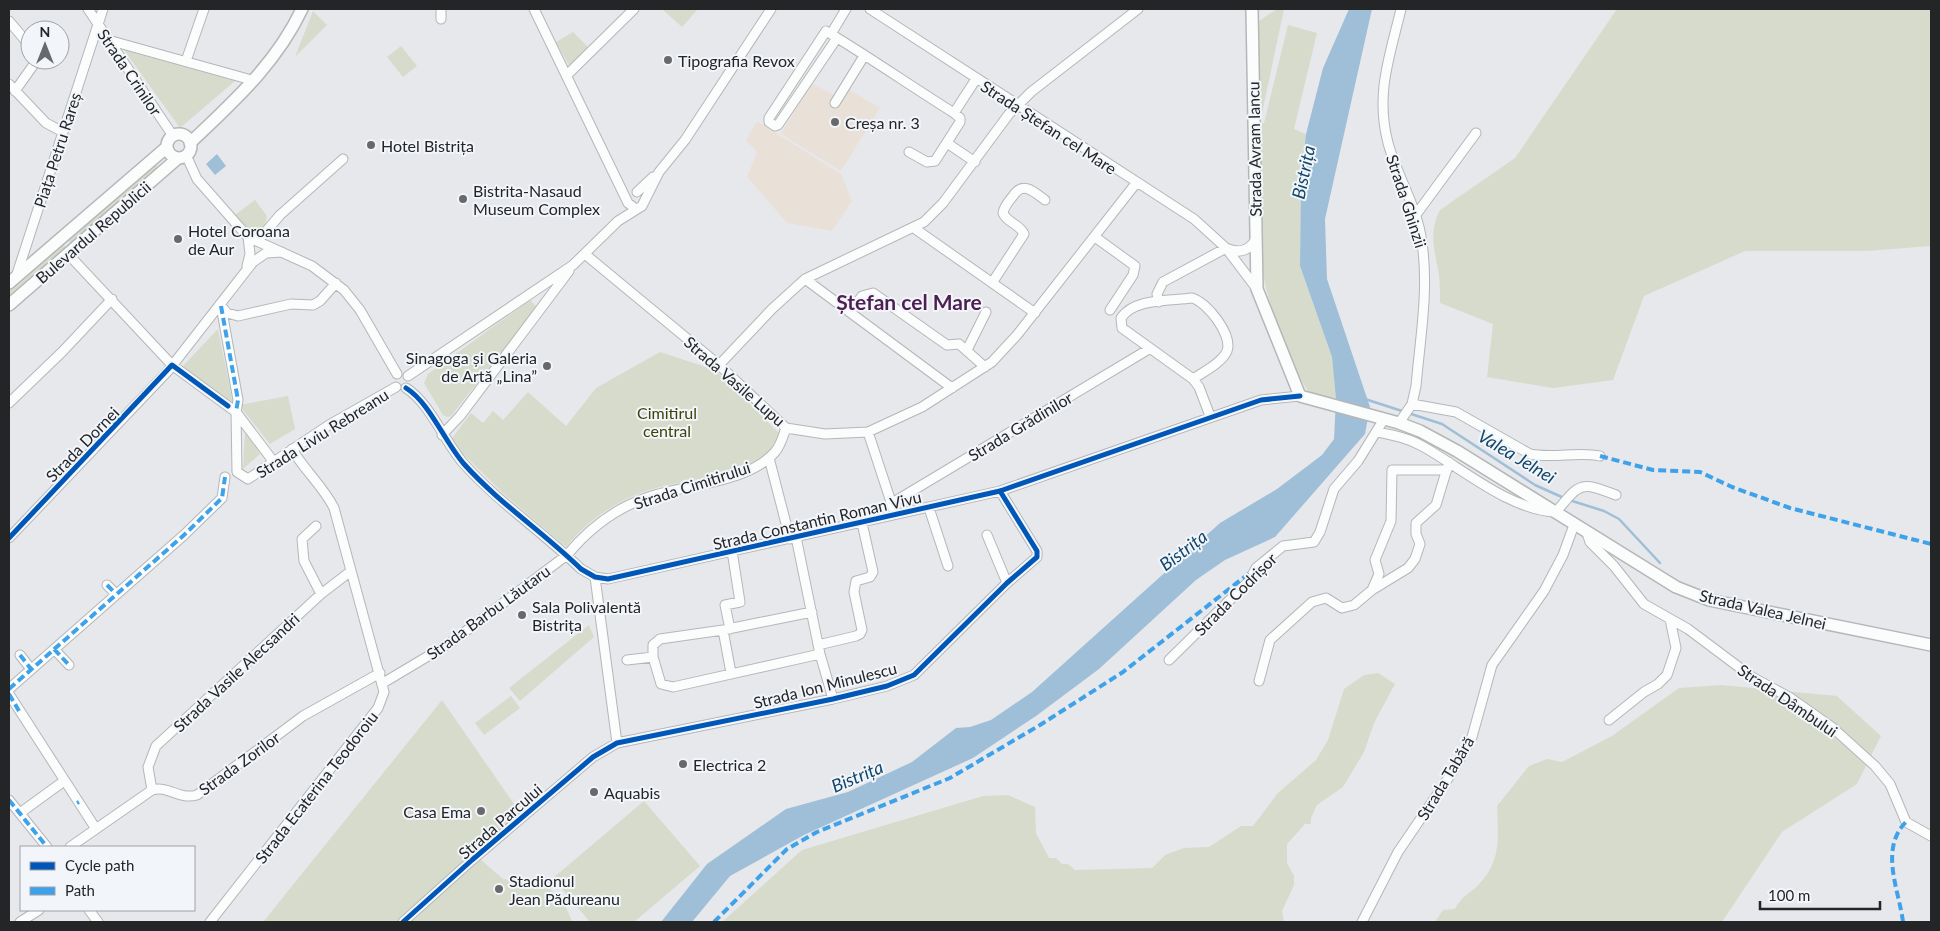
<svg xmlns="http://www.w3.org/2000/svg" width="1940" height="931" font-family="Lato,sans-serif">
  <style>
    .education { fill: #e9e1d8 }
    .green { fill: #d7dbcb }
    .water { fill: #9fbfd8 }
    .lines { fill: none; stroke-linecap: round; stroke-linejoin: round }
    .stream { stroke: #9fbfd8; stroke-width: 2.5 }
    .minor-casing { stroke: #b5b6b8; stroke-width: 11 }
    .major-casing { stroke: #b5b6b8; stroke-width: 14 }
    .minor { stroke: #fbfcfc; stroke-width: 9 }
    .major { stroke: #fbfcfc; stroke-width: 11 }
    .quiet { stroke: #3ea2eb; stroke-width: 4; stroke-dasharray: 8 4; stroke-linecap: butt }
    .cycleway-casing { stroke: #f2f5fa; stroke-width: 8 }
    .cycleway { stroke: #0057b8; stroke-width: 5 }
    .poi-dot { fill: #68696c; stroke: #f2f5fa; stroke-width: 2 }
    .labels { text-anchor: middle; dominant-baseline: central; stroke-width: 4; stroke-linejoin: round; paint-order: stroke }
    .poi-label { font-size: 16px; fill: #242527; stroke: #f2f5fa; text-anchor: start }
    .street-label { font-size: 16px; fill: #242527; stroke: #f2f5fa }
    .park-label { font-size: 16px; fill: #3b4305; stroke: #f2f5fa }
    .water-label { font-size: 18px; font-style: italic; fill: #11476a; stroke: #f2f5fa }
    .district-label { font-size: 21px; font-weight: bold; fill: #4d1e50; stroke: #f2f5fa }
  </style>
  <rect width="100%" height="100%" fill="#e7e8eb"/>
  <path class="education" d="M811,83L842,99L848,89L880,108L841,171L781,134Z
    M757,121L841,174L852,201L832,231L787,223L747,177L757,152L746,140Z"/>
  <path class="green" d="M662,9H698L682,27Z
    M1277,9H1284L1260,123H1264L1288,25L1317,33L1294,129L1306,134L1301,176L1300,266L1332,357L1336,399L1309,393C1290,363 1269,309 1263,273L1256,23Z
    M1617,9H1931V246L1867,251H1745L1644,296L1613,380L1553,388L1487,377L1493,324L1440,303C1440,293 1440,284 1439,275C1435,251 1428,233 1440,210L1515,158Z
    M313,11L327,25L295,57Z
    M573,32L590,49L570,67L556,42Z
    M401,46L417,66L403,77L387,57Z
    M124,50L235,81L180,128Z
    M154,162L159,169L73,245L66,239Z
    M255,200L267,216L265,225L253,233L246,230L235,215Z
    M61,243L67,248L9,298V288Z
    M530,300L537,307L451,416L447,417L443,415L424,383L428,374Z
    M218,329L233,404L182,367Z
    M660,352L715,370L779,433C775,441 772,450 765,455C728,481 680,478 640,493C612,504 585,523 566,547L505,495L450,441L471,413L483,423L493,411L503,420L528,392L566,426L596,388Z
    M288,396L295,429L270,444L239,405Z
    M245,431L260,454L243,469Z
    M589,625L594,637L520,701L509,688Z
    M1378,673L1395,684L1374,723L1364,752L1343,787L1317,805L1311,818V824H1305L1287,844V863L1294,876V885L1282,911L1284,922H722L802,850L983,796L1008,795L1035,807L1036,833L1049,858H1056L1062,864H1068L1075,870L1152,868L1165,855L1184,848L1209,847L1241,826H1253L1278,793L1316,760L1328,740L1344,689L1364,675Z
    M1721,685L1837,696L1881,736L1857,784L1782,832L1722,922H1435L1443,910L1455,909C1462,895 1469,895 1479,884C1502,860 1498,836 1497,806L1529,766L1547,759L1562,762L1612,736L1679,688Z
    M511,696L520,708L484,735L475,723Z
    M442,700L521,814L402,922H263Z
    M644,801L700,866L634,922H590L553,878Z
    M480,859L503,879L525,884L526,877C549,885 565,898 572,922H410Z"/>
  <path class="water" d="M1349,9H1372L1325,219L1327,279L1370,407L1365,434L1275,537L1225,560L1196,580L1099,669L1036,716L973,758L804,835L730,876L692,922H661L707,864L786,809L848,792L912,762L956,728L970,727L991,720L1032,692L1220,523L1277,489L1322,455L1334,439L1336,399L1332,357L1300,266L1301,176L1306,134L1323,68Z
    M217,154L226,166L215,175L206,164Z"/>
  <g class="lines">
    <path class="stream" d="M1365,399L1442,424L1535,485L1564,498
      M1569,500L1604,511L1619,519L1660,563"/>
    <defs>
      <path id="minor" d="M88,9L173,136
        M534,9L628,203L636,209
        M870,9L1194,219L1226,248L1257,289
        M441,19V9
        M9,21L30,46
        M831,34L846,9
        M837,38L778,125L775,126L769,122V118L826,31C869,57 911,86 954,113L960,118V122L935,161L927,162L909,152
        M108,40L248,79
        M186,61L204,9
        M567,75L634,9
        M9,84L46,123L63,132
        M15,91L37,60
        M835,103L864,56
        M954,113L976,79
        M947,143L975,162
        M186,155L197,179L248,237L312,266L344,290L360,310L397,374
        M637,192L653,177
        M1415,216L1476,133
        M914,228L1035,313
        M248,237L255,238L263,235L280,215L343,159
        M1095,237L1135,266L1133,275L1110,310
        M68,254L172,365L236,412L273,461
        M586,255L719,365L786,428L825,434L868,432L922,407L992,362L1017,335L1137,182
        M247,266L250,254L248,237
        M16,277L103,9
        M805,279L952,388
        M992,283L1024,234C1020,224 1007,223 1003,213C1004,206 1009,201 1013,196C1023,181 1033,191 1045,200
        M1159,302L1157,294L1163,282L1226,248C1239,254 1249,251 1256,239
        M221,306L238,400L236,412L237,472L248,479L329,425L396,387
        M221,306L227,313L238,316L291,304L313,305L320,301L336,283
        M851,311L862,296L873,293L947,345L959,344L985,367
        M967,350L986,312
        M719,365L772,309L805,279L924,222L943,203L1009,114L1031,92L1138,9
        M408,376L573,265L618,221L642,206L659,172L685,140L771,9
        M1193,379C1203,372 1222,363 1227,351C1233,335 1207,302 1192,298C1170,301 1134,298 1121,318L1122,328L1193,379L1199,387L1210,416
        M406,388C430,403 444,441 464,464C499,503 543,532 581,569L595,577L608,579L1000,491L1261,400L1300,396
        M9,403L62,352L112,299
        M1412,404L1456,412L1530,454C1554,459 1577,451 1600,456
        M1399,423L1412,404L1416,386C1420,339 1429,290 1422,243C1418,208 1397,176 1388,143C1375,93 1390,56 1401,9
        M868,432L893,508
        M1377,432C1393,435 1408,438 1422,446C1462,468 1509,510 1556,512C1580,483 1580,481 1616,495
        M442,435L460,416L569,271
        M769,458L790,539
        M892,503L1149,349
        M929,508L948,566
        M316,526L302,539L304,561L321,594
        M1587,533L1590,542L1614,566L1644,604L1688,629L1752,677L1789,697L1833,728L1875,766L1890,784L1906,822L1931,836
        M987,535L1007,583
        M796,537L820,654L833,699
        M9,538L168,371L253,262L266,253L282,252
        M595,577L617,743
        M107,585L115,593
        M1372,590L1379,574L1375,560L1391,521L1392,470H1447
        M730,629L725,605L740,602L732,551
        M723,630L731,673
        M818,645L856,636L860,634L862,630L854,592L856,581L870,577L873,572L862,523
        M54,649L69,665
        M20,655L31,669
        M653,657V645L660,639L723,630L812,612
        M627,660L653,657L661,684L673,687L820,654
        M1169,660L1249,581L1256,568L1283,546L1314,542L1320,532L1334,489L1358,461L1384,419
        M1259,681L1270,640L1312,602L1326,598L1342,608L1354,605L1372,590L1408,568L1415,559L1420,544L1416,534V523L1436,505L1449,462
        M383,683L450,643L567,555C587,531 613,510 643,499C681,484 746,485 775,452C781,445 783,436 786,428
        M9,689L184,535L222,498L225,477
        M9,694L96,829
        M1609,720L1644,692L1658,684L1667,675L1676,648L1670,619
        M152,790L148,767L156,746L321,594L351,571
        M9,800L47,847
        M20,813L64,781
        M70,847L152,790C168,785 178,800 197,795L303,716L380,673
        M89,910L98,922
        M20,922L39,910
        M210,922L378,708L384,692L334,508C323,486 304,470 292,449
        M403,922L472,860L593,757L617,743L833,699L887,686L914,675L1007,583L1037,557V551L1000,491
        M1362,922L1398,852L1449,777L1465,750L1472,737L1492,665L1544,591L1563,555L1574,525"/>
      <path id="major" d="M1252,9L1257,289L1300,396L1399,423L1420,431L1457,451L1676,587L1709,600L1931,645
        M167 146a12 12 0 1 1 24 0a12 12 0 1 1-24 0Z
        M190,143C234,101 276,64 302,9
        M9,283L167,147
        M9,305L178,158"/>
    </defs>
    <use href="#minor" class="minor-casing"/>
    <use href="#major" class="major-casing"/>
    <use href="#minor" class="minor"/>
    <use href="#major" class="major"/>
    <path class="quiet" d="M221,306L238,400L236,412
      M1600,456L1653,470L1700,472L1732,487L1790,508L1931,544
      M107,585L115,593
      M54,649L69,665
      M20,655L31,669
      M9,689L184,535L222,498L225,477
      M9,694L19,711
      M9,800L47,847
      M77,803L79,802
      M714,922L787,849L817,832L950,778L1040,725L1123,672L1256,568
      M1903,922C1899,890 1879,849 1906,822"/>
    <defs>
      <path id="cycleway" d="M406,388C430,403 444,441 464,464C499,503 543,532 581,569L595,577L608,579L1000,491L1261,400L1300,396
        M9,538L172,365L228,406
        M403,922L472,860L593,757L617,743L833,699L887,686L914,675L1007,583L1037,557V551L1000,491"/>
    </defs>
    <use href="#cycleway" class="cycleway-casing"/>
    <use href="#cycleway" class="cycleway"/>
  </g>
  <g class="poi-dot">
    <circle cx="668" cy="60" r="5"/>
    <circle cx="835" cy="122" r="5"/>
    <circle cx="371" cy="145" r="5"/>
    <circle cx="463" cy="199" r="5"/>
    <circle cx="178" cy="239" r="5"/>
    <circle cx="547" cy="366" r="5"/>
    <circle cx="522" cy="615" r="5"/>
    <circle cx="683" cy="764" r="5"/>
    <circle cx="594" cy="792" r="5"/>
    <circle cx="481" cy="811" r="5"/>
    <circle cx="499" cy="889" r="5"/>
  </g>
  <g class="labels">
    <g class="poi-label">
      <text x="678" y="60">Tipografia Revox</text>
      <text x="845" y="122">Creșa nr. 3</text>
      <text x="381" y="145">Hotel Bistrița</text>
      <text x="473" y="190">Bistrita-Nasaud<tspan x="473" dy="18">Museum Complex</tspan></text>
      <text x="188" y="230">Hotel Coroana<tspan x="188" dy="18">de Aur</tspan></text>
      <text x="537" y="357" text-anchor="end">Sinagoga și Galeria<tspan x="537" dy="18">de Artă „Lina”</tspan></text>
      <text x="532" y="606">Sala Polivalentă<tspan x="532" dy="18">Bistrița</tspan></text>
      <text x="693" y="764">Electrica 2</text>
      <text x="604" y="792">Aquabis</text>
      <text x="471" y="811" text-anchor="end">Casa Ema</text>
      <text x="509" y="880">Stadionul<tspan x="509" dy="18">Jean Pădureanu</tspan></text>
    </g>
    <g class="street-label">
      <text transform="translate(130 72) rotate(56)">Strada Crinilor</text>
      <text transform="translate(1049 127) rotate(33)">Strada Ștefan cel Mare</text>
      <text transform="translate(1254 149) rotate(-91)">Strada Avram Iancu</text>
      <text transform="translate(57 150) rotate(-72)">Piața Petru Rareș</text>
      <text transform="translate(1407 201) rotate(72)">Strada Ghinzii</text>
      <text transform="translate(93 232) rotate(-41)">Bulevardul Republicii</text>
      <text transform="translate(735 381) rotate(41)">Strada Vasile Lupu</text>
      <text transform="translate(1020 426) rotate(-31)">Strada Grădinilor</text>
      <text transform="translate(322 433) rotate(-32)">Strada Liviu Rebreanu</text>
      <text transform="translate(82 444) rotate(-46)">Strada Dornei</text>
      <text transform="translate(692 485) rotate(-18)">Strada Cimitirului</text>
      <text transform="translate(817 520) rotate(-13)">Strada Constantin Roman Vivu</text>
      <text transform="translate(1235 594) rotate(-45)">Strada Codrișor</text>
      <text transform="translate(1763 609) rotate(13)">Strada Valea Jelnei</text>
      <text transform="translate(488 612) rotate(-36)">Strada Barbu Lăutaru</text>
      <text transform="translate(236 672) rotate(-43)">Strada Vasile Alecsandri</text>
      <text transform="translate(825 685) rotate(-14)">Strada Ion Minulescu</text>
      <text transform="translate(1788 700) rotate(34)">Strada Dâmbului</text>
      <text transform="translate(239 763) rotate(-36)">Strada Zorilor</text>
      <text transform="translate(1445 778) rotate(-59)">Strada Tabără</text>
      <text transform="translate(316 787) rotate(-52)">Strada Ecaterina Teodoroiu</text>
      <text transform="translate(500 821) rotate(-41)">Strada Parcului</text>
    </g>
    <g class="park-label">
      <text x="667" y="412">Cimitirul<tspan x="667" dy="18">central</tspan></text>
    </g>
    <g class="water-label">
      <text transform="translate(1303 172) rotate(-78)">Bistrița</text>
      <text transform="translate(1517 456) rotate(31)">Valea Jelnei</text>
      <text transform="translate(1183 550) rotate(-37)">Bistrița</text>
      <text transform="translate(857 776) rotate(-23)">Bistrița</text>
    </g>
    <g class="district-label">
      <text x="909" y="301">Ștefan cel Mare</text>
    </g>
  </g>
  <rect width="1940" height="931" fill="none" stroke="#242527" stroke-width="20"/>
  <rect x="20" y="846" width="175" height="65" fill="#f2f5fa" stroke="#a0a2a6"/>
  <rect x="30" y="862" width="25" height="8" fill="#0057b8" stroke="#a0a2a6"/>
  <text x="65" y="871" font-size="15" fill="#242527">Cycle path</text>
  <rect x="30" y="887" width="25" height="8" fill="#3ea2eb" stroke="#a0a2a6"/>
  <text x="65" y="896" font-size="15" fill="#242527">Path</text>
  <g transform="translate(45 45)"><circle r="24" fill="#f2f5fa" stroke="#a0a2a6"/>
  <path d="M0-4L9 19L0 12L-9 19Z" fill="#68696c"/>
  <text y="-8" font-size="14" font-weight="bold" text-anchor="middle" fill="#242527">N</text>
  </g>
  <path d="M1760 901v8h120v-8" fill="none" stroke="#242527" stroke-width="2.5"/>
  <text x="1768" y="901" font-size="15" fill="#242527" stroke="#f2f5fa" stroke-width="4" paint-order="stroke">100 m</text>
</svg>
